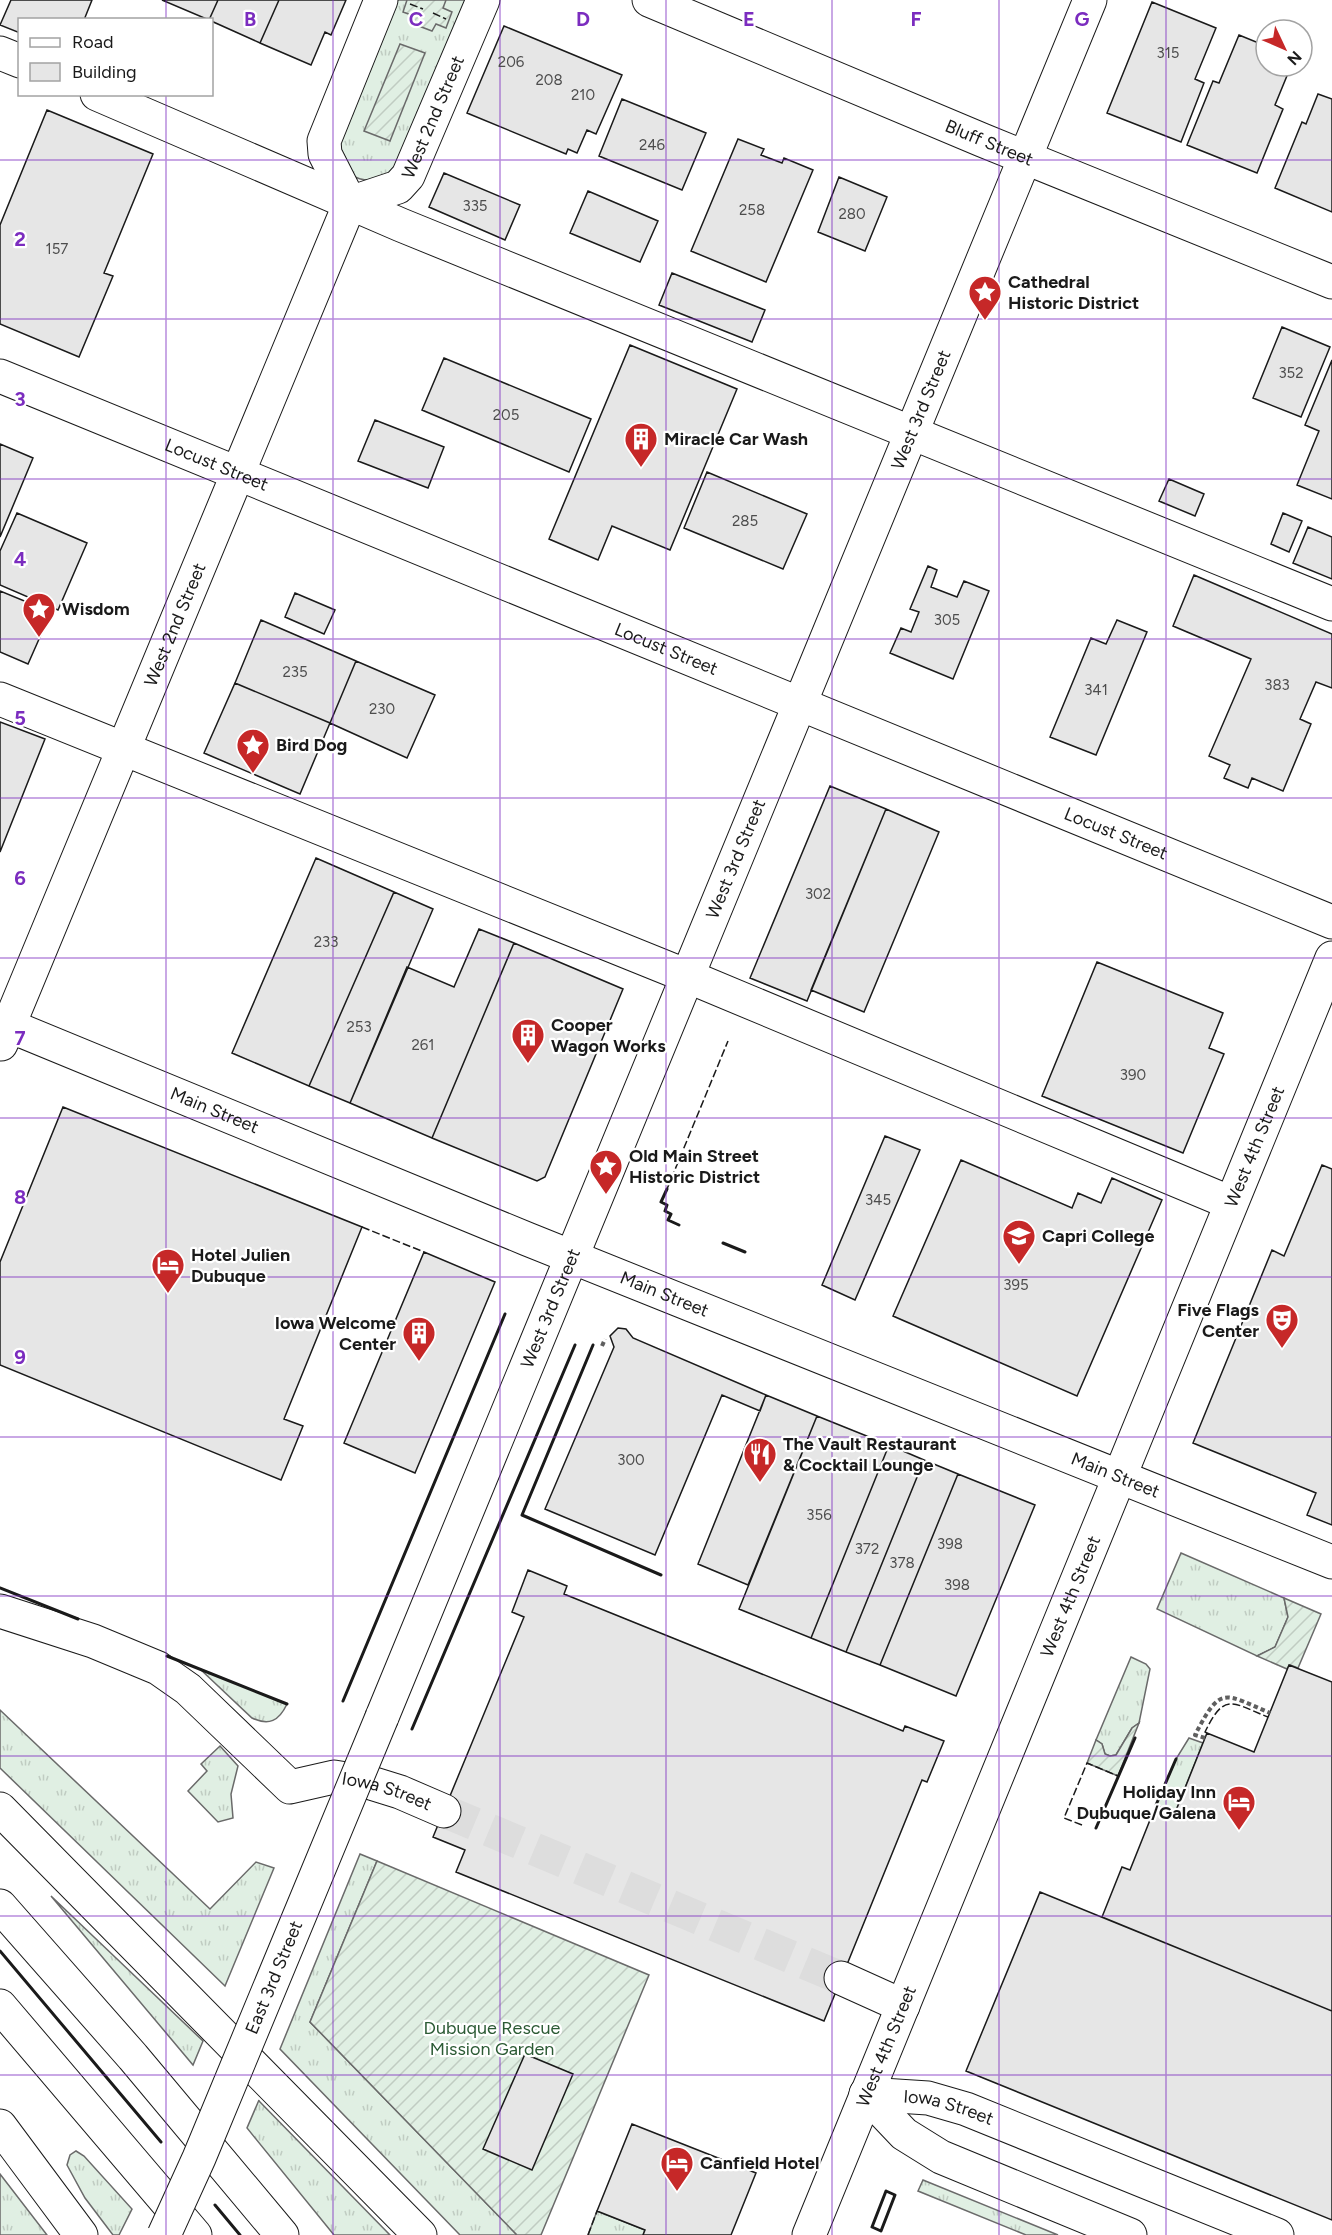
<svg xmlns="http://www.w3.org/2000/svg" width="1332" height="2235" font-family="Figtree,sans-serif">
  <style>
    .grass { fill: url(#grass-tufts); stroke: #6a6a6a; stroke-width: 1.5 }
    .garden { fill: url(#garden-furrows); stroke: #6a6a6a; stroke-width: 1.5 }
    .building { fill: #e6e6e6; stroke: #1a1a1a; stroke-width: 1.5 }
    .lines { fill: none; stroke-linecap: round; stroke-linejoin: round }
    .minor-tunnel { stroke: #ddd; stroke-width: 33; stroke-dasharray: 33 16; stroke-linecap: butt }
    .minor-casing { stroke: #1a1a1a; stroke-width: 35 }
    .major-casing { stroke: #1a1a1a; stroke-width: 35 }
    .highway-casing { stroke: #1a1a1a; stroke-width: 35 }
    .path { stroke: #5f5f5f; stroke-width: 4; stroke-dasharray: 4.5 3; stroke-linecap: butt }
    .minor { stroke: #fff; stroke-width: 33 }
    .major { stroke: #fff; stroke-width: 33 }
    .highway { stroke: #fff; stroke-width: 33 }
    .minor-bridge-casing { stroke: #1a1a1a; stroke-width: 35; stroke-linecap: butt }
    .minor-bridge { stroke: #fff; stroke-width: 33 }
    .fence { stroke: #1a1a1a; stroke-width: 1.5; stroke-dasharray: 8 3; stroke-linecap: butt }
    .wall { stroke: #1a1a1a; stroke-width: 3 }
    .grid { fill: none; stroke: #7b2cbf; stroke-width: 1.5; stroke-opacity: 0.55 }
    .labels { text-anchor: middle; dominant-baseline: central; stroke-width: 4.5; stroke-linejoin: round; paint-order: stroke }
    .number-label { font-size: 15px; fill: #4d4d4d }
    .street-label { font-size: 18px; fill: #1a1a1a; stroke: #fff }
    .poi-label { font-size: 18px; font-weight: bold; fill: #1a1a1a; stroke: #fff; text-anchor: start }
    .park-label { font-size: 18px; fill: #2b5a34; stroke: #fff }
    .grid-label { font-size: 20px; text-anchor: middle; font-weight: bold; fill: #7b2cbf; stroke: #fff; stroke-width: 4.5; stroke-linejoin: round; paint-order: stroke }
  </style>
  <defs>
    <pattern id="grass-tufts" width="24" height="20" patternUnits="userSpaceOnUse" patternTransform="scale(1.5)"><rect width="24" height="20" fill="#e0efe3"/><path d="M3 7l-1-3M5 7V3M7 7l1-3M15 17l-1-3M17 17v-4M19 17l1-3" fill="none" stroke="#c0ccc2"/></pattern>
    <pattern id="garden-furrows" width="10" height="10" patternUnits="userSpaceOnUse" patternTransform="scale(1.5)"><rect width="10" height="10" fill="#e0efe3"/><path d="M-1 1l2-2M0 10L10 0M9 11l2-2" fill="none" stroke="#c0ccc2"/></pattern>
  </defs>
  <rect width="100%" height="100%" fill="#fff"/>
  <path class="grass" d="M396,0H468L395,171C375,180 369,185 349,174L339,143Z
    M1181,1553L1284,1598L1288,1617L1275,1647L1257,1656L1157,1609Z
    M1131,1657L1146,1664L1150,1669L1139,1723L1132,1728L1116,1755L1110,1756L1105,1754L1102,1744L1096,1740Z
    M200,1669L287,1704C279,1721 269,1726 252,1718Z
    M0,1710L210,1909L256,1862L274,1868L225,1986L0,1768Z
    M1189,1738L1203,1743L1175,1813L1156,1805L1176,1759Z
    M220,1746L238,1766L231,1794L233,1818L218,1822L188,1791L207,1771L201,1764Z
    M360,1854L377,1861L310,2022L517,2235H460L280,2049Z
    M51,1896L203,2041L193,2065Z
    M259,2100V2101L390,2235H334L247,2128Z
    M76,2151L84,2156L132,2209L119,2235H113L85,2198L67,2165L70,2155Z
    M0,2174L47,2235H0Z
    M923,2180L1058,2235H1026L918,2191Z
    M597,2211L645,2230L643,2235H588Z"/>
  <path class="garden" d="M407,0H446L443,8L452,12L446,28L436,24L432,31L411,23L414,16L403,12Z
    M400,44L425,53L390,141L364,131Z
    M1284,1598L1321,1614L1298,1668L1290,1665L1287,1669L1257,1656L1275,1647L1288,1617Z
    M1139,1723L1118,1776L1087,1763L1096,1740L1102,1744L1105,1754L1110,1756L1116,1755L1132,1728Z
    M377,1861L649,1975L541,2235H517L310,2022Z"/>
  <path class="building" d="M11,0H92L84,20H20V33L0,25Z
    M162,0H218L209,20Z
    M218,0H279L260,43L209,20Z
    M279,0H346L331,35L325,32L311,65L260,43Z
    M1152,2L1216,28L1195,79L1204,83L1181,142L1107,113Z
    M504,26L622,75L596,134L587,130L577,153L568,149L566,154L467,113Z
    M1239,35L1266,46V66H1291L1275,105L1283,109L1257,173L1187,145L1213,81L1219,83Z
    M1318,94L1332,99V212L1275,188L1302,122L1306,124Z
    M622,99L706,133L682,190L599,156Z
    M47,110L153,154L104,273L113,276L79,357L0,324V225Z
    M738,139L764,149L761,155L782,163L784,158L813,170L766,282L691,251Z
    M444,173L520,205L505,240L429,207Z
    M839,177L887,197L865,251L818,232Z
    M588,191L658,221L640,262L570,233Z
    M672,273L765,310L752,342L659,305Z
    M1282,327L1330,347L1301,417L1253,398Z
    M630,345L737,389L670,550L612,526L598,560L549,539Z
    M444,358L591,419L569,472L422,410Z
    M1332,360V499L1297,485L1319,431L1305,425Z
    M375,420L444,447L428,488L358,461Z
    M0,444L33,458L0,537Z
    M707,472L807,514L783,569L684,528Z
    M1169,479L1204,494L1195,516L1159,501Z
    M17,513L87,543L58,610L0,585V551Z
    M1283,513L1302,521L1289,552L1271,544Z
    M1308,527L1332,537V579L1293,563Z
    M928,566L937,570L931,587L957,597L964,581L989,591L953,679L890,653L901,628L911,632L919,612L910,609Z
    M1194,575L1332,634V688L1316,682L1300,719L1311,724L1283,791L1252,778L1248,788L1224,778L1230,765L1209,756L1251,659L1173,626Z
    M0,591L51,612L28,664L0,652Z
    M295,593L335,610L324,634L285,617Z
    M261,620L356,661L330,723L235,683Z
    M1117,620L1147,632L1096,755L1050,737L1091,638L1106,644Z
    M356,661L435,695L407,758L330,723Z
    M235,683L330,723L300,794L204,753Z
    M0,722L45,739L0,852Z
    M830,786L886,809L807,1001L750,978Z
    M886,809L939,832L864,1012L811,990Z
    M316,858L394,892L309,1086L232,1053Z
    M394,892L433,909L350,1103L309,1086Z
    M479,929L514,943L432,1138L350,1103L407,967L454,987Z
    M514,943L623,989L547,1172L545,1177L537,1181L432,1138Z
    M1097,962L1223,1013L1209,1048L1224,1054L1183,1153L1042,1096Z
    M63,1107L362,1227L284,1419L303,1426L281,1480L0,1365V1262Z
    M885,1136L920,1150L855,1300L822,1285Z
    M961,1160L1072,1208L1078,1193L1101,1203L1112,1178L1162,1200L1077,1396L893,1316Z
    M1322,1165L1332,1169V1525L1307,1515L1316,1493L1193,1443L1272,1250L1284,1256Z
    M424,1252L495,1282L415,1473L344,1443Z
    M618,1328L626,1329L633,1338L766,1395L760,1411L722,1395L655,1555L545,1509L614,1347L610,1336Z
    M766,1395L817,1416L748,1585L698,1564Z
    M817,1416L889,1445L811,1638L739,1609Z
    M889,1445L924,1460L846,1652L811,1638Z
    M924,1460L958,1474L880,1665L846,1652Z
    M958,1474L1035,1505L956,1696L880,1665Z
    M528,1570L567,1586L564,1594L903,1731L905,1726L944,1741L927,1782L922,1780L824,2021L456,1872L465,1850L433,1837L524,1617L512,1612Z
    M1289,1665L1332,1682V2011L1102,1917L1122,1867L1130,1870L1156,1805L1175,1813L1207,1733L1254,1752Z
    M1040,1892L1332,2011V2220L966,2071Z
    M525,2054L573,2074L532,2170L483,2149Z
    M632,2124L756,2173L731,2235H643L645,2230L597,2211Z"/>
  <g class="lines">
    <path class="minor-tunnel" d="M444,1811L841,1978"/>
    <defs>
      <g id="minor">
        <path d="M0,53L20,61"/>
        <path d="M97,94L401,225L1332,604"/>
        <path d="M350,203L325,154L324,141L381,0"/>
        <path d="M0,699L687,976L1231,1203"/>
        <path id="s1" d="M0,1022L527,1239L1332,1562"/>
        <path id="s2" d="M1,1044L350,203L398,187L408,176L483,0"/>
        <path id="s3" d="M0,1611L93,1641L158,1668L188,1689L290,1787L334,1777L371,1783L400,1792L444,1811"/>
        <path id="s4" d="M382,1717L1090,0"/>
        <path d="M841,1978L903,2006"/>
        <path id="s5" d="M866,2094L928,2098L966,2109L1277,2235"/>
        <path d="M866,2094L904,2134L941,2157L1130,2235"/>
        <path id="s6" d="M809,2235L1332,958"/>
      </g>
      <g id="major">
        <path id="s7" d="M649,0L982,140L1332,282"/>
        <path id="s8" d="M0,376L1332,922"/>
      </g>
      <path id="highway" d="M0,1809L420,2235
        M0,1906L133,2057L282,2235
        M0,2006L195,2235
        M0,2126L81,2235"/>
    </defs>
    <use href="#minor" class="minor-casing"/>
    <use href="#major" class="major-casing"/>
    <use href="#highway" class="highway-casing"/>
    <path class="path" d="M602,1346L605,1339
      M1205,1738L1195,1735C1221,1685 1223,1693 1270,1713"/>
    <use href="#minor" class="minor"/>
    <use href="#major" class="major"/>
    <use href="#highway" class="highway"/>
    <defs>
      <g id="minor-bridge">
        <path id="s9" d="M164,2235L199,2158L382,1717"/>
      </g>
    </defs>
    <use href="#minor-bridge" class="minor-bridge-casing"/>
    <use href="#minor-bridge" class="minor-bridge"/>
    <path class="fence" d="M410,4L423,9
      M433,13L446,19
      M667,1189L728,1041
      M362,1227L424,1252
      M1207,1733L1205,1732C1225,1691 1232,1703 1268,1717
      M1082,1825L1064,1818L1087,1763L1118,1776
      M588,2235L597,2211"/>
    <path class="wall" d="M667,1189L661,1202L667,1205L665,1211L671,1214L668,1220L679,1225
      M723,1243L745,1252
      M593,1345L522,1515L661,1575
      M0,1588L78,1619
      M167,1656L287,1704
      M343,1701L505,1314
      M412,1729L575,1345
      M1156,1805L1176,1759
      M1096,1828L1135,1738
      M0,1951L161,2142
      M886,2191L895,2195L881,2231L872,2227Z
      M215,2205L240,2235"/>
  </g>
  <path class="grid" d="M166,0V20M333,0V2235M500,0V2235M666,0V2235M832,0V2235M999,0V2235M1166,0V2235M166,94V2235M0,160H1332M0,319H1332M0,479H1332M0,639H1332M0,798H1332M0,958H1332M0,1118H1332M0,1277H1332M0,1437H1332M0,1596H1332M0,1756H1332M0,1916H1332M0,2075H1332"/>
  <defs>
    <symbol id="sight-pin" viewBox="-11 -11 22 30"><path d="M0 17L-7.5 6A9.5 9.5 0 1 1 7.5 6Z" fill="#c62828" stroke="#fff"/><path d="M0-6L1.8-2.2L6-1.7L2.9 1.2L3.7 5.4L0 3.3L-3.7 5.4L-2.9 1.2L-6-1.7L-1.8-2.2Z" fill="#fff"/></symbol>
    <symbol id="building-pin" viewBox="-11 -11 22 30"><path d="M0 17L-7.5 6A9.5 9.5 0 1 1 7.5 6Z" fill="#c62828" stroke="#fff"/><path d="M-4-6H4V6H1V3H-1V6H-4ZM-2.5-4.3h1.7v1.8h-1.7ZM.8-4.3h1.7v1.8H.8ZM-2.5-1h1.7V.8h-1.7ZM.8-1h1.7V.8H.8Z" fill="#fff"/></symbol>
    <symbol id="university-pin" viewBox="-11 -11 22 30"><path d="M0 17L-7.5 6A9.5 9.5 0 1 1 7.5 6Z" fill="#c62828" stroke="#fff"/><path d="M0-5L7-2L0 1L-7-2ZM-4 1L0 2.5L4 1V4Q0 6-4 4Z" fill="#fff"/></symbol>
    <symbol id="hotel-pin" viewBox="-11 -11 22 30"><path d="M0 17L-7.5 6A9.5 9.5 0 1 1 7.5 6Z" fill="#c62828" stroke="#fff"/><path d="M-6-4.5h1.5V1H6V5H4.5V3h-9V5H-6ZM-4 0a1.8 1.8 0 1 1 3.6 0ZM.5 0V-2.5h3Q6-2.5 6 0Z" fill="#fff"/></symbol>
    <symbol id="theatre-pin" viewBox="-11 -11 22 30"><path d="M0 17L-7.5 6A9.5 9.5 0 1 1 7.5 6Z" fill="#c62828" stroke="#fff"/><path d="M-5-5.5Q0-4 5-5.5V0Q5 5 0 6Q-5 5-5 0ZM-3.3-2.5H-1v1.5H-3.3ZM1-2.5H3.3v1.5H1ZM-2.8 1Q0 5.5 2.8 1Z" fill="#fff"/></symbol>
    <symbol id="restaurant-pin" viewBox="-11 -11 22 30"><path d="M0 17L-7.5 6A9.5 9.5 0 1 1 7.5 6Z" fill="#c62828" stroke="#fff"/><path d="M-5-6h1v4h1v-4h1v4h1v-4h1v5L-1.5 .5V6h-2V.5L-5-1ZM5-6V6H3V1.5H1.5Q1.5-4 5-6Z" fill="#fff"/></symbol>
  </defs>
  <g fill-rule="evenodd">
    <use href="#sight-pin" x="966" y="273" width="38" height="52"/>
    <use href="#building-pin" x="622" y="420" width="38" height="52"/>
    <use href="#sight-pin" x="20" y="590" width="38" height="52"/>
    <use href="#sight-pin" x="234" y="726" width="38" height="52"/>
    <use href="#building-pin" x="509" y="1016" width="38" height="52"/>
    <use href="#sight-pin" x="587" y="1147" width="38" height="52"/>
    <use href="#university-pin" x="1000" y="1217" width="38" height="52"/>
    <use href="#hotel-pin" x="149" y="1246" width="38" height="52"/>
    <use href="#theatre-pin" x="1263" y="1301" width="38" height="52"/>
    <use href="#building-pin" x="400" y="1314" width="38" height="52"/>
    <use href="#restaurant-pin" x="741" y="1435" width="38" height="52"/>
    <use href="#hotel-pin" x="1220" y="1783" width="38" height="52"/>
    <use href="#hotel-pin" x="658" y="2144" width="38" height="52"/>
  </g>
  <g class="labels">
    <g class="number-label">
      <text x="1168" y="53">315</text>
      <text x="511" y="62">206</text>
      <text x="549" y="80">208</text>
      <text x="583" y="95">210</text>
      <text x="652" y="145">246</text>
      <text x="475" y="206">335</text>
      <text x="752" y="210">258</text>
      <text x="852" y="214">280</text>
      <text x="57" y="249">157</text>
      <text x="1291" y="373">352</text>
      <text x="506" y="415">205</text>
      <text x="745" y="521">285</text>
      <text x="947" y="620">305</text>
      <text x="295" y="672">235</text>
      <text x="1277" y="685">383</text>
      <text x="1096" y="690">341</text>
      <text x="382" y="709">230</text>
      <text x="818" y="894">302</text>
      <text x="326" y="942">233</text>
      <text x="359" y="1027">253</text>
      <text x="423" y="1045">261</text>
      <text x="1133" y="1075">390</text>
      <text x="878" y="1200">345</text>
      <text x="1016" y="1285">395</text>
      <text x="631" y="1460">300</text>
      <text x="819" y="1515">356</text>
      <text x="950" y="1544">398</text>
      <text x="867" y="1549">372</text>
      <text x="902" y="1563">378</text>
      <text x="957" y="1585">398</text>
    </g>
    <g class="street-label">
      <text stroke="none"><textPath href="#s2" startOffset="1040">West 2nd Street</textPath></text>
      <text stroke="none"><textPath href="#s7" startOffset="369">Bluff Street</textPath></text>
      <text stroke="none"><textPath href="#s4" startOffset="1414">West 3rd Street</textPath></text>
      <text stroke="none"><textPath href="#s8" startOffset="234">Locust Street</textPath></text>
      <text stroke="none"><textPath href="#s2" startOffset="454">West 2nd Street</textPath></text>
      <text stroke="none"><textPath href="#s8" startOffset="720">Locust Street</textPath></text>
      <text stroke="none"><textPath href="#s8" startOffset="1206">Locust Street</textPath></text>
      <text stroke="none"><textPath href="#s4" startOffset="928">West 3rd Street</textPath></text>
      <text stroke="none"><textPath href="#s1" startOffset="232">Main Street</textPath></text>
      <text stroke="none"><textPath href="#s6" startOffset="1176">West 4th Street</textPath></text>
      <text stroke="none"><textPath href="#s1" startOffset="718">Main Street</textPath></text>
      <text stroke="none"><textPath href="#s4" startOffset="442">West 3rd Street</textPath></text>
      <text stroke="none"><textPath href="#s1" startOffset="1204">Main Street</textPath></text>
      <text stroke="none"><textPath href="#s6" startOffset="690">West 4th Street</textPath></text>
      <text stroke="none"><textPath href="#s3" startOffset="446">Iowa Street</textPath></text>
      <text stroke="none"><textPath href="#s9" startOffset="280">East 3rd Street</textPath></text>
      <text stroke="none"><textPath href="#s6" startOffset="204">West 4th Street</textPath></text>
      <text stroke="none"><textPath href="#s5" startOffset="84">Iowa Street</textPath></text>
    </g>
    <g class="poi-label">
      <text x="1008" y="282">Cathedral<tspan x="1008" dy="21">Historic District</tspan></text>
      <text x="664" y="439">Miracle Car Wash</text>
      <text x="62" y="609">Wisdom</text>
      <text x="276" y="745">Bird Dog</text>
      <text x="551" y="1025">Cooper<tspan x="551" dy="21">Wagon Works</tspan></text>
      <text x="629" y="1156">Old Main Street<tspan x="629" dy="21">Historic District</tspan></text>
      <text x="1042" y="1236">Capri College</text>
      <text x="191" y="1255">Hotel Julien<tspan x="191" dy="21">Dubuque</tspan></text>
      <text x="1259" y="1310" text-anchor="end">Five Flags<tspan x="1259" dy="21">Center</tspan></text>
      <text x="396" y="1323" text-anchor="end">Iowa Welcome<tspan x="396" dy="21">Center</tspan></text>
      <text x="783" y="1444">The Vault Restaurant<tspan x="783" dy="21">&amp; Cocktail Lounge</tspan></text>
      <text x="1216" y="1792" text-anchor="end">Holiday Inn<tspan x="1216" dy="21">Dubuque/Galena</tspan></text>
      <text x="700" y="2163">Canfield Hotel</text>
    </g>
    <g class="park-label">
      <text x="492" y="2028">Dubuque Rescue<tspan x="492" dy="21">Mission Garden</tspan></text>
    </g>
  </g>
  <g class="grid-label">
    <text x="250" y="26">B</text>
    <text x="416" y="26">C</text>
    <text x="583" y="26">D</text>
    <text x="749" y="26">E</text>
    <text x="916" y="26">F</text>
    <text x="1082" y="26">G</text>
    <text x="20" y="246">2</text>
    <text x="20" y="406">3</text>
    <text x="20" y="566">4</text>
    <text x="20" y="725">5</text>
    <text x="20" y="885">6</text>
    <text x="20" y="1045">7</text>
    <text x="20" y="1204">8</text>
    <text x="20" y="1364">9</text>
  </g>
  <rect x="18" y="18" width="195" height="78" fill="#ffffff" stroke="#a3a3a3" stroke-width="1.5"/>
  <rect x="30" y="38" width="30" height="9" fill="#ffffff" stroke="#a3a3a3" stroke-width="1.5"/>
  <text x="72" y="48" font-size="18" fill="#1a1a1a">Road</text>
  <rect x="30" y="63" width="30" height="18" fill="#e6e6e6" stroke="#a3a3a3" stroke-width="1.5"/>
  <text x="72" y="78" font-size="18" fill="#1a1a1a">Building</text>
  <g transform="translate(1284 48) rotate(134)"><circle r="28" fill="#ffffff" stroke="#a3a3a3" stroke-width="1.5"/>
  <path d="M0-4.5L10 22L0 15L-10 22Z" fill="#c62828"/>
  <text y="-9" font-size="16" font-weight="bold" text-anchor="middle" fill="#1a1a1a">N</text>
  </g>
</svg>
